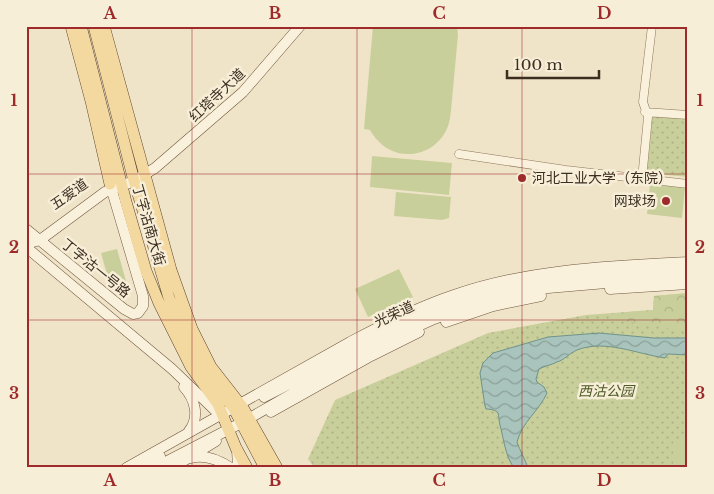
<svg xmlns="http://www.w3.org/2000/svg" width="714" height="494" font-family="'Libre Baskerville','Noto Sans SC',serif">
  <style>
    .grass { fill: url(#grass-dots) }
    .forest { fill: url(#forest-crowns) }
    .garden { fill: #c9cf9b }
    .water { fill: url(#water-waves); stroke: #6f938a }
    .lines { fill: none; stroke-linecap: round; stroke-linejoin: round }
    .street-casing { stroke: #8d765c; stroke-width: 9 }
    .secondary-casing { stroke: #6f573f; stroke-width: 11 }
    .primary-casing { stroke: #5b4430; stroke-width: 12 }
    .street { stroke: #faf1dc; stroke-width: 8 }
    .secondary { stroke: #faf1dc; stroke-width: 10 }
    .primary { stroke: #f3d9a0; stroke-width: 11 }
    .grid { fill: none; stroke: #9e2a2b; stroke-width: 1; stroke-opacity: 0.55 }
    .poi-dot { fill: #9e2a2b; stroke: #f7eed8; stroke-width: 2 }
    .labels { text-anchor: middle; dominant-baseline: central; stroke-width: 5; stroke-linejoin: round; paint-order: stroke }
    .street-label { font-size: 14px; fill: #3d2e20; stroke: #f7eed8 }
    .poi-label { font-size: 14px; fill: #3d2e20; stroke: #f7eed8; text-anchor: start }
    .park-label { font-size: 14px; font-style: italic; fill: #4d5a26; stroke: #f7eed8 }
    .neatline { fill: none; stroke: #9e2a2b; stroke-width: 2 }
    .grid-label { font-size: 16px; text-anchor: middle; font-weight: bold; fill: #9e2a2b }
  </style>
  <defs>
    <pattern id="grass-dots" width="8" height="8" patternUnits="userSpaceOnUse" patternTransform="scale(1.25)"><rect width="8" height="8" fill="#c9cf9b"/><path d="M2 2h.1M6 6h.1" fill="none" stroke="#aeb285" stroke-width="1.8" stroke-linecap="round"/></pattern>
    <pattern id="forest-crowns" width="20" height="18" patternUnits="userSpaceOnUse" patternTransform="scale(1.25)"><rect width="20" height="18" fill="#c9cf9b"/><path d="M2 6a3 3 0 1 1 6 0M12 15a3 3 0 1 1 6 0" fill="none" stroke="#aeb285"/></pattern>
    <pattern id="water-waves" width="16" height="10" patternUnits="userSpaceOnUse" patternTransform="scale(1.25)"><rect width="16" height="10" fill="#a9c4bc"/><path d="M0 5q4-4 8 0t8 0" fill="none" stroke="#8ba098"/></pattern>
  </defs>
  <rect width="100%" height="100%" fill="#f0e4c8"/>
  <path class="grass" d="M653,112L688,115V177L647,173Z
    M688,293V468H315L308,459L335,400L488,333L586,315L653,310L654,296Z"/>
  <path class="forest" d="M688,293V331L610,319L627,312L653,310L654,296Z"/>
  <path class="garden" d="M373,26H457L458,35C456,56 454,78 452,100C451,108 451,118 448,126C442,143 425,155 407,154C391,154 377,143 370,130L364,129Z
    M372,156L452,163L449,195L370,187Z
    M650,184L685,187L682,218L647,214Z
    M396,192L451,197L449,218L442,220L394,216Z
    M117,249L126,281L110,285L101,253Z
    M399,269L413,297L368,317L355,289Z
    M673,441H688V468H677V466L673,465Z"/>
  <path class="water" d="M599,333L654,338H688V355L668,354L665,358C637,354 605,339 577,350C570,353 564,360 557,362C551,365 545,366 539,369L536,379L537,382L544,387L547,393C539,411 522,422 517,442C520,451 525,459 528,468H514C505,455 504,440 500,425C499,422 499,416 498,413C496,410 490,409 486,409L485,406L480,373L483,363L493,353L548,337Z"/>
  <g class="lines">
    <defs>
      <path id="street" d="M645,112L688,115
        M459,154L566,170L688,184
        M642,179L648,117L643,102L652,26"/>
      <path id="secondary" d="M26,229L124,309L133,314L138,313L143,306V296L110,184
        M26,244L40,240L105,192L134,181L155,168L243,92L300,26
        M26,247L172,369L223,418
        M610,289L688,284
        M446,322L493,306L541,296
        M184,387C195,399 200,417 189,431
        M264,397C322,368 377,333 437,309C517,279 603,273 688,269
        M271,412L371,356L419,332
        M237,449L238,468
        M191,458C205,454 219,460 231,468
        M126,468L350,342C384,324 418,307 454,295C529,269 609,266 688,262
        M140,468L160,456
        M154,468L241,423L381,343L434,319L461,309L506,296L548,288L688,276
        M172,468L216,441"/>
      <path id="primary" d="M71,26L91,101L110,184
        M81,26L126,202L146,271L159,303L191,367L218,404L236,448L247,468
        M94,26L133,177L169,298L198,364L233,407L265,468
        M104,26L171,270L192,329L211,367L243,408L277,468"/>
    </defs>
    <use href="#street" class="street-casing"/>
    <use href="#secondary" class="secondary-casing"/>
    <use href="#primary" class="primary-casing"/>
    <use href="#street" class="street"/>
    <use href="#secondary" class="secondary"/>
    <use href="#primary" class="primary"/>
  </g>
  <path class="grid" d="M192,26V468M357,26V468M522,26V468M26,174H688M26,320H688"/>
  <g class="poi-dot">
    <circle cx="522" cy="178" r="5"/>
    <circle cx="666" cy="201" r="5"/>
  </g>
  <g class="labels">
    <g class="street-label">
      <text transform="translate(217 95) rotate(-43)">红塔寺大道</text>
      <text transform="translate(69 194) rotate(-35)">五爱道</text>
      <text transform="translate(149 225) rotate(74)">丁字沽南大街</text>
      <text transform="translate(96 268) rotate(39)">丁字沽一号路</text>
      <text transform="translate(394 314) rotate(-25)">光荣道</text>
    </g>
    <g class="poi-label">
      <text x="532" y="178">河北工业大学（东院）</text>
      <text x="656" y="201" text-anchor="end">网球场</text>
    </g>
    <g class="park-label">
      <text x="606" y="391">西沽公园</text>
    </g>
  </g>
  <rect width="714" height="494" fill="none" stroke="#f7eed8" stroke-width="55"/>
  <path d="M507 70v8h92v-8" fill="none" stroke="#3d2e20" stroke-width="2.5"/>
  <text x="514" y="70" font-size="15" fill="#3d2e20" stroke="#f7eed8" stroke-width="4" paint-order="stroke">100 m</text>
  <rect x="28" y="28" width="658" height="438" class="neatline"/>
  <g class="grid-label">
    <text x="110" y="19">A</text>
    <text x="275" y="19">B</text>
    <text x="439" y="19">C</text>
    <text x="604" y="19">D</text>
    <text x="14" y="106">1</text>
    <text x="700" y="106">1</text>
    <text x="14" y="253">2</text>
    <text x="700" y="253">2</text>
    <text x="14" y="399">3</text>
    <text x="700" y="399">3</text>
    <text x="110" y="486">A</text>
    <text x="275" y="486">B</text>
    <text x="439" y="486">C</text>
    <text x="604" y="486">D</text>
  </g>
</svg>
